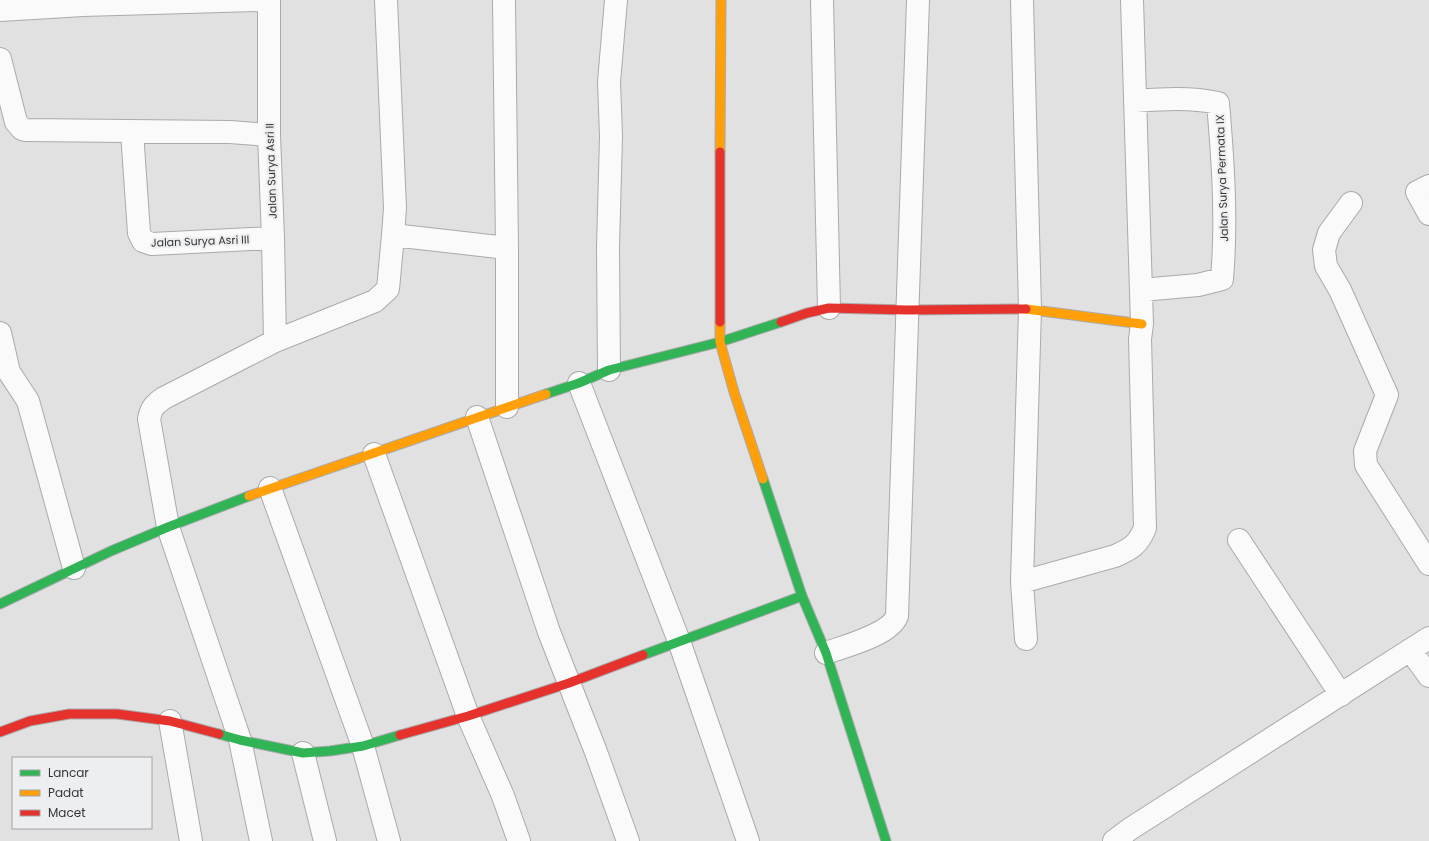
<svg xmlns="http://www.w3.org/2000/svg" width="1429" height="841" font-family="Poppins,sans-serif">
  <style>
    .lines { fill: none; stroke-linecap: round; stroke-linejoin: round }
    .street-casing { stroke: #aaaaab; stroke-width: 24 }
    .fast-casing { stroke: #aaaaab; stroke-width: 11 }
    .slow-casing { stroke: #aaaaab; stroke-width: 11 }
    .jam-casing { stroke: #aaaaab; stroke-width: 11 }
    .street { stroke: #fafafb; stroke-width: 22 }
    .fast { stroke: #30b455; stroke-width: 9 }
    .slow { stroke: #ff9f0a; stroke-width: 9 }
    .jam { stroke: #e5322d; stroke-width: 9 }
    .labels { text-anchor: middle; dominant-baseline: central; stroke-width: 4; stroke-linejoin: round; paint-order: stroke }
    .street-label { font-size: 11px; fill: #353536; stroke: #edeef0 }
  </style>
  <rect width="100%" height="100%" fill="#e1e1e2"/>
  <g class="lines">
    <defs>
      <path id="street" d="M269,0V135L273,238L275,341
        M386,0L395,208L393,235L507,248
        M504,0L507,248V407
        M822,0L829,308
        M1022,0L1030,309L1022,582L1026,639
        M0,10L83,5L259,0
        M0,59L16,122L22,129L26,130L230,132L269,135
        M1135,101C1163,99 1190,97 1218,103C1223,161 1227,220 1222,279L1198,285L1141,290
        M132,132L139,233L143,241L152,244L273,238
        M1429,186L1417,192L1429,214
        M1351,203L1329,233L1324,250L1326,266L1340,290L1387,395L1365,451L1366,465L1429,564
        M0,333L9,372L28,401L74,568
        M609,370L608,247L611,136L609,82L616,0
        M579,383L679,641L748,841
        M477,417L549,632L596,752L628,841
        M374,454L468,716L503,796L519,841
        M270,488L363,746L389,841
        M1239,540L1341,695
        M1022,582L1115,556C1131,549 1138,545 1145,528L1140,339L1142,324L1132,0
        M1410,650L1429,676
        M826,653C845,646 890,635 897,616L918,0
        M170,721L191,841
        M303,753L325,841
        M261,841L240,740L168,527L149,419C151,408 155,404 164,398L275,341L375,301L388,289L393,235
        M1114,841L1130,829L1429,638"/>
      <path id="fast" d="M546,394L579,383L609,370L720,342L781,322
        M763,479L802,596L826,653L886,841
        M0,604L111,551L168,527L249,496
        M643,655L802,596
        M219,734L240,740L303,753L330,751L363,746L400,735"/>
      <path id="slow" d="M720,152L721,0
        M1026,309L1142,324
        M720,322V342L734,392L763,479
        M249,496L546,394"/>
      <path id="jam" d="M720,152V322
        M781,322L807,313L829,308L907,310L1026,309
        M0,732L30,721L69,714H117L170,721L219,734
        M400,735L468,716L569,683L643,655"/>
    </defs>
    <use href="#street" class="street-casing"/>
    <use href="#fast" class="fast-casing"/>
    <use href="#slow" class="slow-casing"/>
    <use href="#jam" class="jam-casing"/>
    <use href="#street" class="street"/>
    <use href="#fast" class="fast"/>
    <use href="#slow" class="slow"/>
    <use href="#jam" class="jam"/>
  </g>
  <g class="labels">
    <g class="street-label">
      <text transform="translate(271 171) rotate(-92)">Jalan Surya Asri II</text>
      <text transform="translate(1222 178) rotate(-92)">Jalan Surya Permata IX</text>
      <text transform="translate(200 241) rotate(-2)">Jalan Surya Asri III</text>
    </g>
  </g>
  <rect x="12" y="757" width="140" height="72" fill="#edeef0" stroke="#a3a4a6"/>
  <rect x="20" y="770" width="20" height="6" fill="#30b455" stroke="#a3a4a6"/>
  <text x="48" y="777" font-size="12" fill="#353536">Lancar</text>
  <rect x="20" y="790" width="20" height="6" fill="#ff9f0a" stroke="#a3a4a6"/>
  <text x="48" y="797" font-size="12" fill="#353536">Padat</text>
  <rect x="20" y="810" width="20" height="6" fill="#e5322d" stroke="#a3a4a6"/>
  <text x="48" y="817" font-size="12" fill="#353536">Macet</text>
</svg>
